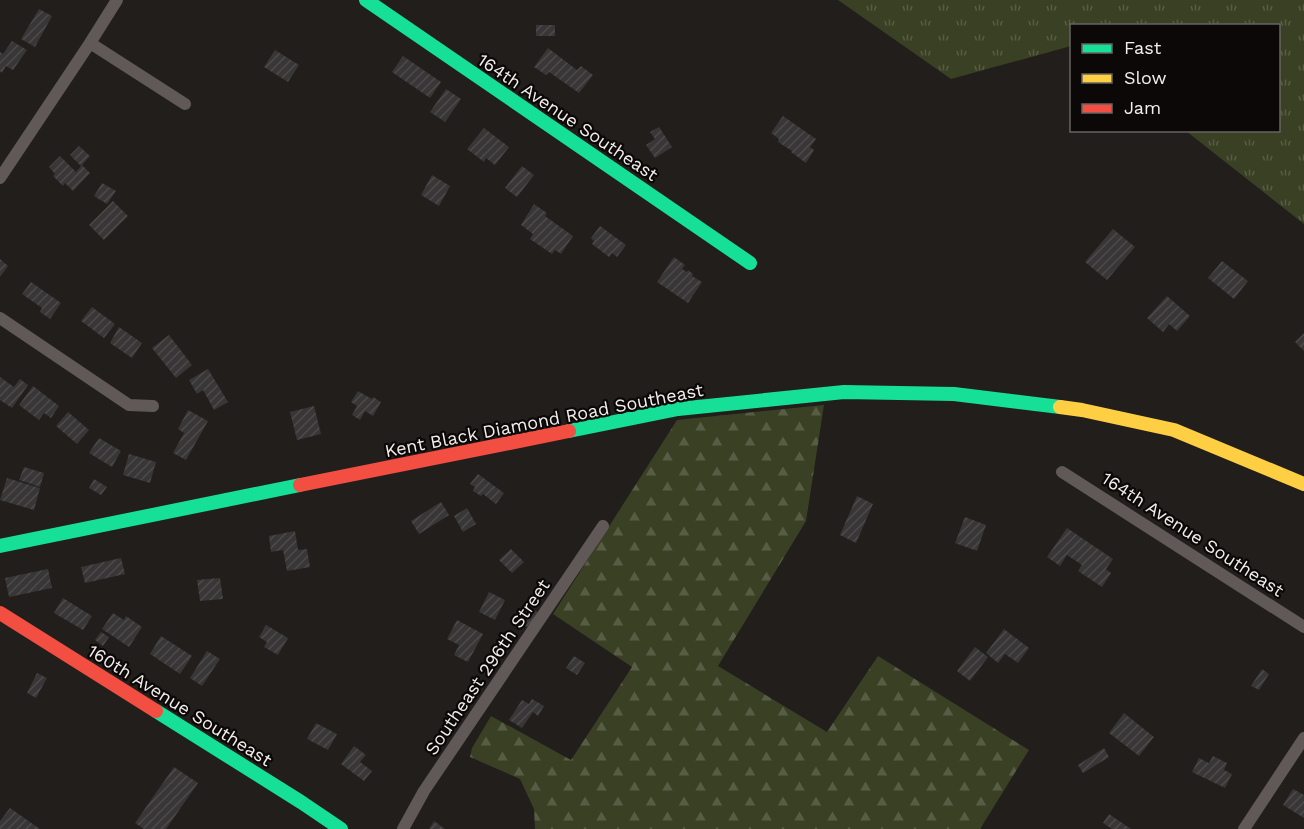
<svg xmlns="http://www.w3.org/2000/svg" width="1304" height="829" font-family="'Work Sans',sans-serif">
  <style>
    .grass { fill: url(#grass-tufts) }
    .forest { fill: url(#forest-firs) }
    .building { fill: url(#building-hatch) }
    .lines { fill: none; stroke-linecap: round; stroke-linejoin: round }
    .street { stroke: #605957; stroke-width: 12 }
    .fast { stroke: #16e098; stroke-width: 14 }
    .slow { stroke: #ffcf43; stroke-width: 14 }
    .jam { stroke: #f24e42; stroke-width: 14 }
    .labels { text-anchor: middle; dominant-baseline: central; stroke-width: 4.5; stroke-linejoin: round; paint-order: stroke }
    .street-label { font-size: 18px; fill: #f2eeeb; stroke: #0b0807 }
  </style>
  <defs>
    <pattern id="grass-tufts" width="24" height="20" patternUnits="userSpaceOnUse" patternTransform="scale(1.5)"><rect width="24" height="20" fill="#3a4024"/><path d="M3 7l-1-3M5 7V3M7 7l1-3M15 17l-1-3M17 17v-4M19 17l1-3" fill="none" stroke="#575c44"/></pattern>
    <pattern id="forest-firs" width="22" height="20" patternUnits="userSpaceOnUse" patternTransform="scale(1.5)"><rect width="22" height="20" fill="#3a4024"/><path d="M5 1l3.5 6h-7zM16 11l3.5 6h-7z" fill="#575c44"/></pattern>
    <pattern id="building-hatch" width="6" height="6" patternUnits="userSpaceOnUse" patternTransform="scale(1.5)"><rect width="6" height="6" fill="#383636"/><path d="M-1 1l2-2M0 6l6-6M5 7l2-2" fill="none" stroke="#4c4a4a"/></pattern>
  </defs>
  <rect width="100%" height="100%" fill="#211e1b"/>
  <path class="grass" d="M838,0H1304V224L1186,131L1278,130V26H1072L1071,46L951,79Z"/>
  <path class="forest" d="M824,405L806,521L718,666L827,732L878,656L1029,750L980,829H535L534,809L520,779L470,757L472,748L491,716L571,760L632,667L553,614L677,420Z"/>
  <path class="building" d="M39,9L52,16L35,47L21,39Z
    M536,25H555V36H536Z
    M12,41L27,50L13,70L6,66L2,73L0,71V52L3,54Z
    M548,48L577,70L581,66L593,75L579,93L549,72L546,75L534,67Z
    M275,50L299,65L288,82L264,67Z
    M403,56L441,82L430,98L392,72Z
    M446,89L461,99L445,122L430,112Z
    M783,116L816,139L810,147L814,150L806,163L791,152L792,151L778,142L779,139L771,133Z
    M659,127L672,147L655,158L646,145L655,139L650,132Z
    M484,128L509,147L495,165L486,158L484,162L467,149Z
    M79,146L90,156L81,166L70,155Z
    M60,156L76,172L82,165L90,173L73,191L65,183L63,186L53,176L55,174L49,167Z
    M522,166L534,175L517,197L505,188Z
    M432,175L450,186L439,206L421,195Z
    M102,183L116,191L107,204L94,196Z
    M113,201L128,216L104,240L89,225Z
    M534,204L547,213L545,216L573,236L561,254L555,250L552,254L530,239L533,234L521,225Z
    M600,226L626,245L617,257L612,253L609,257L592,244L594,241L591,238Z
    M1113,229L1135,247L1107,280L1085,262Z
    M674,257L685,265L682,269L687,272L688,270L693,274L692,276L702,282L688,303L657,282Z
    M0,259L8,266L0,277Z
    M1222,261L1248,281L1234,299L1208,278Z
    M31,282L61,303L50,319L40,312L42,308L22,294Z
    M1167,296L1190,316L1177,331L1169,324L1163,332L1147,318Z
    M92,307L115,324L104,338L81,321Z
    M119,327L142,343L132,358L110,343Z
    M1304,333V351L1295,342Z
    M169,335L192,365L176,378L152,348Z
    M208,369L228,402L214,410L203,390L197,394L189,380Z
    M0,377L14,387L20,379L28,385L12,408L0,400Z
    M33,386L59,406L51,418L44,413L39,420L19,405Z
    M358,391L372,399L373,397L381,402L373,416L365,411L360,420L352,415L357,406L351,402Z
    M314,406L321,434L297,440L290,412Z
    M188,410L208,421L186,460L173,453L184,433L178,429Z
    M68,412L89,430L77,444L56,426Z
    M99,438L121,451L112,467L89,453Z
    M129,454L156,462L150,483L123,475Z
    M24,467L44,473L40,487L19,480Z
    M478,474L504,493L496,504L483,494L481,496L473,491L475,487L470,484Z
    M7,478L40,488L34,510L0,500Z
    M94,479L107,487L101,495L89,488Z
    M857,496L873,504L856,543L840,535Z
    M441,502L449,515L419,534L411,521Z
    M467,508L476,524L463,532L454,516Z
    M965,517L986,525L977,551L955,543Z
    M1067,528L1113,559L1106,569L1111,573L1102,587L1078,571L1082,565L1067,555L1060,566L1047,557Z
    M295,531L298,550L307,549L310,567L287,571L283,550L271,552L269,536Z
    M511,549L524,562L512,573L499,560Z
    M121,558L125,574L85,583L81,567Z
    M48,569L52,588L9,597L5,578Z
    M220,578L223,599L200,601L197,580Z
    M489,592L505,600L495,620L479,612Z
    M63,598L92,616L83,630L54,613Z
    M524,604L538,612L529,628L515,621Z
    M113,613L124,620L126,616L142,627L129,647L102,629Z
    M457,620L483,634L468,662L454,655L459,645L447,639Z
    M266,625L288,638L278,655L264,647L267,642L259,637Z
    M1004,629L1029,648L1018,663L1005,654L998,663L986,653Z
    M101,632L109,637L103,646L95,640Z
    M161,636L192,656L180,674L150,654Z
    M975,647L988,657L970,681L957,671Z
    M207,651L220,659L202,686L190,678Z
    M574,656L585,663L577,675L566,668Z
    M1262,669L1269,674L1259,690L1251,686Z
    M37,673L47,678L36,698L27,693Z
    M532,699L544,706L538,716L533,712L522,728L509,720L522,700L529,704Z
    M1124,713L1154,737L1139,756L1109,733Z
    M316,723L337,734L328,750L307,739Z
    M354,746L366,755L360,762L372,771L364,781L341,764Z
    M1104,748L1109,757L1083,773L1078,765Z
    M1213,756L1227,763L1224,770L1232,774L1225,788L1192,772L1199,758L1209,763Z
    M174,767L198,783L166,829H144L135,823Z
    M1293,789L1304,795V818L1283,805Z
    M10,808L40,829H0V821Z
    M1109,814L1131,829H1112L1103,823Z
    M434,821L445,829H429Z"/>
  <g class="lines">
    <path class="street" d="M90,43L185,104
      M0,178L90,43L117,0
      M0,318L129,405L153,406
      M1062,472L1304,627
      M403,829L424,791L603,526
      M1244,829L1304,738"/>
    <path class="fast" d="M366,0L750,263
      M569,431L678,409L844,392L954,394L1060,407
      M0,546L300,485
      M156,711L301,802L341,829"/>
    <path class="slow" d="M1060,407L1082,410L1174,430L1304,484"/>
    <path class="jam" d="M300,485L569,431
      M0,613L156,711"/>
  </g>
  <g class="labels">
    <g class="street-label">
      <text transform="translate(568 117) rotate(34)">164th Avenue Southeast</text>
      <text transform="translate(544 420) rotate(-11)">Kent Black Diamond Road Southeast</text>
      <text transform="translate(1193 534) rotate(33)">164th Avenue Southeast</text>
      <text transform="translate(487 667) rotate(-56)">Southeast 296th Street</text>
      <text transform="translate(180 705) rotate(32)">160th Avenue Southeast</text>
    </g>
  </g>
  <rect x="1070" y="24" width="210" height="108" fill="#0b0807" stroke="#676462" stroke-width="1.5"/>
  <rect x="1082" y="44" width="30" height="9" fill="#16e098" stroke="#676462" stroke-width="1.5"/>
  <text x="1124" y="54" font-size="18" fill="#f2eeeb">Fast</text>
  <rect x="1082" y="74" width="30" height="9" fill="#ffcf43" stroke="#676462" stroke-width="1.5"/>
  <text x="1124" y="84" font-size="18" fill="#f2eeeb">Slow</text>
  <rect x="1082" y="104" width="30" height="9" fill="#f24e42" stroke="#676462" stroke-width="1.5"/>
  <text x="1124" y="114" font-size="18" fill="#f2eeeb">Jam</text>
</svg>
